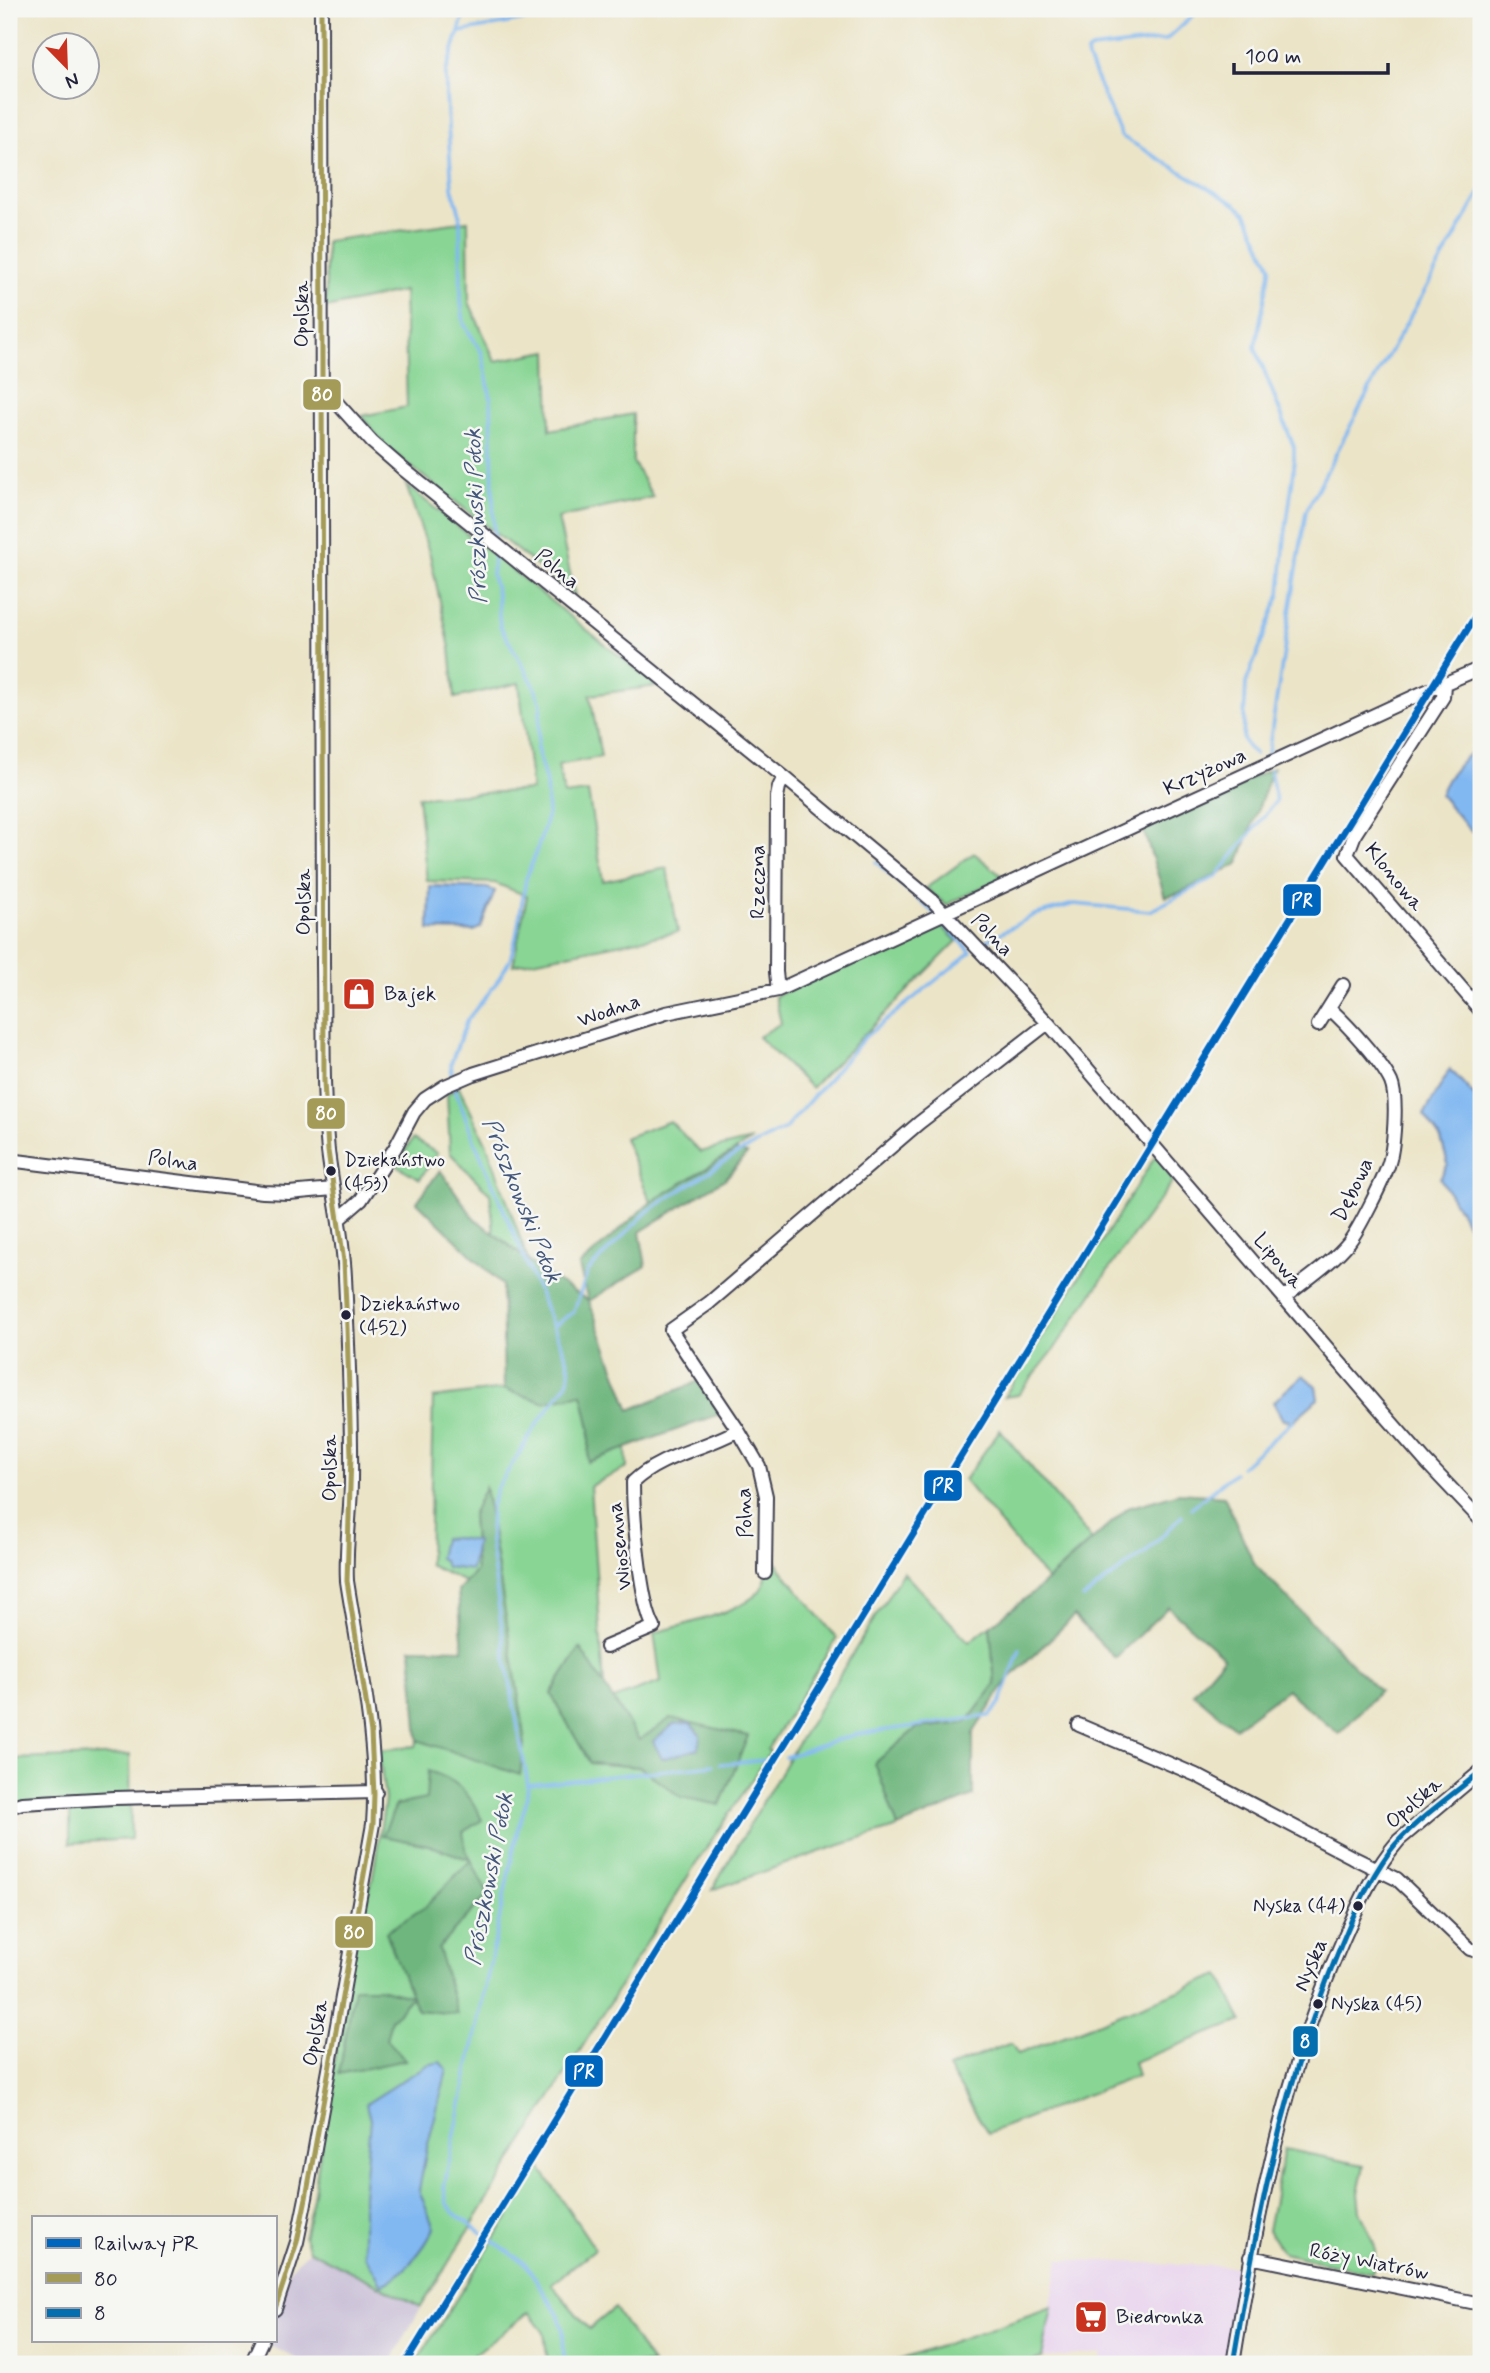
<svg xmlns="http://www.w3.org/2000/svg" width="1490" height="2373" font-family="Mynerve,sans-serif">
  <style>
    .built { fill: #e8d2ee }
    .industrial { fill: #c9bfd7 }
    .green { fill: #88d594; stroke: #557c68; stroke-width: 2 }
    .forest { fill: #6eb67e; stroke: #486c5c; stroke-width: 2 }
    .water { fill: #81b8f1; stroke: #526d96; stroke-width: 2 }
    .lines { fill: none; stroke-linecap: round; stroke-linejoin: round }
    .stream { stroke: #81b8f1; stroke-width: 3.5 }
    .minor-casing { stroke: #403f50; stroke-width: 16 }
    .minor { stroke: #fff; stroke-width: 12 }
    .bus-1-casing { stroke: #f6f6f2; stroke-width: 10 }
    .bus-2-casing { stroke: #f6f6f2; stroke-width: 10 }
    .bus-1 { stroke: #a59b58; stroke-width: 5 }
    .bus-2 { stroke: #056eaf; stroke-width: 5 }
    .rail-1-casing { stroke: #f6f6f2; stroke-width: 12 }
    .rail-1 { stroke: #0065bd; stroke-width: 7 }
    .bus-dot { fill: #22223b; stroke: #f6f6f2; stroke-width: 2.5 }
    .labels { text-anchor: middle; dominant-baseline: central; stroke-width: 5; stroke-linejoin: round; paint-order: stroke }
    .bus-label { font-size: 19px; fill: #22223b; stroke: #f6f6f2; text-anchor: start }
    .street-label { font-size: 21px; fill: #22223b; stroke: #f6f6f2 }
    .poi-label { font-size: 21px; fill: #22223b; stroke: #f6f6f2; text-anchor: start }
    .water-label { font-size: 23px; font-style: italic; fill: #43567b; stroke: #f6f6f2 }
    .line-badge { stroke: #f6f6f2; stroke-width: 2.5 }
    .badge-label { font-size: 19px; text-anchor: middle; font-weight: bold; fill: #fff }
  </style>
  <rect width="100%" height="100%" fill="#f6f6f2"/>
  <filter id="ink" filterUnits="userSpaceOnUse"><feTurbulence type="fractalNoise" baseFrequency=".0143" numOctaves="2"/><feDisplacementMap in="SourceGraphic" scale="14" xChannelSelector="R" yChannelSelector="G"/><feConvolveMatrix kernelMatrix="1 2 1 2 8 2 1 2 1" color-interpolation-filters="sRGB"/></filter>
  <filter id="wash" filterUnits="userSpaceOnUse"><feTurbulence type="fractalNoise" baseFrequency=".00686" numOctaves="4" result="noise"/><feDisplacementMap in="SourceGraphic" scale="28" xChannelSelector="R" yChannelSelector="G"/><feGaussianBlur stdDeviation="1.57" result="paint"/><feColorMatrix in="noise" values="0 0 0 0 0 0 0 0 0 0 0 0 0 0 0 0 0 1.4 0 .05"/><feComposite in="paint" operator="in"/></filter>
  <g filter="url(#wash)">
    <rect width="100%" height="100%" fill="#ebe4c7"/>
    <path class="built" d="M1059,2259L1243,2267L1227,2364H1102L1101,2353L1042,2358Z"/>
    <path class="industrial" d="M309,2250L421,2307L390,2364H307L261,2341L275,2340V2309L289,2270Z"/>
    <path class="green" d="M468,221L469,302L495,361L548,351L550,430L633,414V462L653,497L558,518L575,596L385,446L362,416L407,407L404,291L326,308V241Z
      M406,485L657,686L590,695L601,757L558,765L564,795L588,792L603,881L667,868L678,932L513,965L527,896L495,883L427,881L418,797L532,790L519,683L455,698L450,648L430,555Z
      M974,853L1003,877L946,905L926,888Z
      M938,923L957,941L811,1088L758,1037L781,1023L775,996Z
      M459,1087L487,1145L528,1260L494,1233L490,1194L450,1153L447,1094Z
      M670,1121L700,1152L752,1140L651,1202L624,1138Z
      M413,1139L437,1153L420,1179L396,1165Z
      M1156,1155L1173,1181L1114,1262L1053,1351L1018,1395L1004,1397Z
      M504,1389L543,1402L582,1393L590,1428L588,1461L626,1448L627,1468L590,1486L604,1686L580,1649L551,1693L590,1763L640,1767L681,1797L639,1740L613,1699L661,1682L654,1633C679,1626 748,1610 761,1589C767,1581 768,1566 771,1557L837,1638L767,1750L770,1752L690,1873L421,2307L309,2250L304,2237L313,2198L356,1921L372,1882L385,1800L379,1750L416,1746L418,1740L435,1746L525,1736L485,1488L472,1515L476,1571L465,1582L429,1565L433,1398Z
      M1000,1430L1092,1540L1047,1580L964,1480Z
      M903,1572L969,1642L990,1626L995,1685L966,1723L917,1728L875,1763L898,1827L825,1850L712,1890L791,1754Z
      M130,1755L131,1839L70,1843V1806L14,1807L13,1759Z
      M1220,1975L1242,2021L1133,2062L1137,2076L988,2133L948,2068L1011,2043L1018,2054Z
      M1284,2149L1364,2165L1358,2194L1360,2211L1375,2246V2262L1372,2273L1283,2253L1268,2230Z
      M540,2167L595,2249L551,2284L589,2329L615,2308L652,2364H548L544,2332L529,2312L462,2364H415Z
      M1052,2307L1042,2358L1024,2364H888Z"/>
    <path class="forest" d="M1273,768L1238,864L1179,893L1165,897L1142,826Z
      M735,1151L747,1154L726,1178L640,1232L646,1266L589,1301L630,1410L699,1381L723,1413L588,1462L590,1428L582,1394L543,1402L504,1389L502,1285L417,1202L440,1170L474,1218L545,1274L588,1300L579,1266L651,1202Z
      M485,1487L525,1736L520,1775L418,1740L411,1648L463,1649L458,1591L476,1571L472,1515Z
      M1179,1493L1224,1496L1255,1565L1379,1691L1339,1734L1293,1696L1287,1689L1235,1728L1193,1693L1224,1657L1168,1607L1115,1658L1074,1616L1007,1681L973,1733V1796L898,1827L875,1763L917,1728L966,1723L995,1685L990,1626L1039,1588L1128,1508Z
      M580,1648L639,1740L671,1718L748,1736L720,1805L681,1797L640,1767L590,1763L551,1694Z
      M428,1771C457,1779 470,1793 482,1820L463,1832L466,1850L488,1894L438,1948L457,2014L418,2010L411,1997L391,2020L386,2039L406,2060L339,2074L354,1988H379L411,1996L386,1932L425,1907L471,1860L428,1845L382,1836L396,1805L426,1799Z"/>
    <path class="water" d="M1481,745V832L1471,831L1440,795C1447,775 1464,756 1481,745Z
      M430,886L487,888L495,891L481,927L474,931L429,930Z
      M1450,1069L1481,1103V1247L1440,1178L1448,1164L1441,1139L1424,1115Z
      M1303,1375L1316,1386L1318,1399L1293,1421L1283,1420L1273,1402Z
      M456,1538L476,1541L471,1570L446,1567L444,1561L439,1558L443,1539Z
      M690,1723L700,1735L698,1749L662,1759L653,1741L674,1724Z
      M440,2062L447,2070L427,2148L419,2190L434,2228C426,2247 401,2278 382,2285L365,2256L363,2237V2196L370,2120L366,2104L427,2065Z"/>
    <g class="lines">
      <path class="stream" d="M466,9L446,72V95L452,187L460,214L461,302L464,324L482,353L491,399L494,539
        M1200,9L1166,40L1091,49L1087,52L1088,59L1121,136L1235,204L1246,213L1271,267L1255,347L1294,447V470L1285,537L1280,594L1246,683L1243,739L1247,747L1255,754
        M460,32L582,9
        M495,546L492,575L497,594L500,626L534,685L541,704L537,749L546,783L548,814L540,841L526,879L516,937L510,960L495,985L467,1020L451,1063L452,1075L456,1092L475,1142L568,1361L570,1373L566,1385L538,1423L508,1471L497,1488L491,1506L490,1541L506,1659L528,1785L526,1803L518,1828L444,2187L447,2204L454,2213L526,2264L559,2316L563,2329L564,2364
        M1263,758L1267,759L1306,511L1376,377L1481,191
        M876,862L935,914
        M984,942L1034,915L1074,904L1150,911L1217,876L1276,801L1270,770
        M554,1326L574,1311L588,1271L648,1211L733,1156L785,1129L865,1037L971,952L944,924
        M1241,1467L1293,1421
        M1191,1508L1234,1473
        M1083,1598L1147,1551L1182,1516
        M785,1757L857,1734L989,1716L1000,1704L1020,1649
        M720,1764L768,1760
        M528,1785L713,1765"/>
    </g>
  </g>
  <g filter="url(#ink)">
    <g class="lines">
      <defs>
        <path id="minor" d="M322,399L337,403L372,442L403,469L784,777L933,901L1048,1023L1377,1406L1427,1463L1481,1520
          M1444,685L1443,697L1355,834L1347,855L1481,1011
          M778,990L776,972L777,797L779,787L784,777
          M1318,1025L1343,985
          M9,1160L263,1192L289,1193L333,1189
          M339,1219L361,1200L395,1148L414,1112L425,1099L445,1086L473,1074L666,1013L778,990L1422,693L1481,668
          M1284,1298C1305,1280 1331,1264 1349,1242C1359,1229 1382,1183 1388,1166C1394,1149 1398,1098 1391,1082C1381,1061 1347,1024 1329,1008
          M765,1573L766,1496L759,1466L738,1430L671,1330L709,1303L919,1123L1048,1023
          M606,1647L654,1627C640,1603 633,1512 633,1482C661,1455 705,1449 738,1430
          M1079,1725L1196,1775L1352,1857L1397,1879L1470,1949L1481,1952
          M9,1807L22,1803L114,1798L376,1792
          M1250,2257L1481,2304
          M275,2309L297,2242L306,2198L373,1824C379,1745 359,1659 347,1581C345,1547 351,1514 351,1480C352,1413 348,1345 345,1277C343,1234 333,1193 328,1151C322,1089 324,1026 323,964L321,9
          M251,2364L262,2340
          M1233,2364C1256,2221 1283,2075 1342,1942C1358,1906 1373,1870 1399,1840L1481,1771"/>
      </defs>
      <use href="#minor" class="minor-casing"/>
      <use href="#minor" class="minor"/>
      <defs>
        <path id="bus-1" d="M275,2309L297,2242L306,2198L373,1824L374,1794L371,1733L347,1581L351,1455L347,1328L344,1261L328,1151L324,1081L321,9"/>
        <path id="bus-2" d="M1233,2364C1256,2226 1282,2089 1335,1960C1350,1922 1366,1884 1390,1851C1410,1824 1454,1794 1481,1771"/>
      </defs>
      <use href="#bus-1" class="bus-1-casing"/>
      <use href="#bus-2" class="bus-2-casing"/>
      <use href="#bus-1" class="bus-1"/>
      <use href="#bus-2" class="bus-2"/>
      <defs>
        <path id="rail-1" d="M405,2364L1481,607"/>
      </defs>
      <use href="#rail-1" class="rail-1-casing"/>
      <use href="#rail-1" class="rail-1"/>
    </g>
  </g>
  <defs>
    <symbol id="shop-square" viewBox="-11 -11 22 22"><rect x="-9" y="-9" width="18" height="18" rx="4" fill="#c8321e" stroke="#f6f6f2"/><path d="M-5-2.5h2.3a2.7 3.5 0 0 1 5.4 0H5L5.5 6h-11ZM-1.5-2.5h3a1.5 2.3 0 0 0-3 0Z" fill="#fff"/></symbol>
    <symbol id="supermarket-square" viewBox="-11 -11 22 22"><rect x="-9" y="-9" width="18" height="18" rx="4" fill="#c8321e" stroke="#f6f6f2"/><path d="M-6-5.5h2.5l.6 2H6L4.5 2H-2.5L-4.4-4H-6ZM-1.5 3.2a1.3 1.3 0 1 0 .1 0ZM3 3.2a1.3 1.3 0 1 0 .1 0Z" fill="#fff"/></symbol>
  </defs>
  <g fill-rule="evenodd">
    <use href="#shop-square" x="340" y="975" width="38" height="38"/>
    <use href="#supermarket-square" x="1072" y="2298" width="38" height="38"/>
  </g>
  <g class="bus-dot">
    <circle cx="331" cy="1171" r="6"/>
    <circle cx="346" cy="1315" r="6"/>
    <circle cx="1358" cy="1906" r="6"/>
    <circle cx="1318" cy="2004" r="6"/>
  </g>
  <g class="labels">
    <g class="bus-label">
      <text x="344" y="1160">Dziekaństwo<tspan x="344" dy="24">(453)</tspan></text>
      <text x="359" y="1304">Dziekaństwo<tspan x="359" dy="24">(452)</tspan></text>
      <text x="1345" y="1906" text-anchor="end">Nyska (44)</text>
      <text x="1331" y="2004">Nyska (45)</text>
    </g>
    <g class="street-label">
      <text transform="translate(302 314) rotate(-90)">Opolska</text>
      <text transform="translate(557 569) rotate(39)">Polna</text>
      <text transform="translate(1205 772) rotate(-24)">Krzyżowa</text>
      <text transform="translate(1394 877) rotate(51)">Klonowa</text>
      <text transform="translate(758 882) rotate(-90)">Rzeczna</text>
      <text transform="translate(304 902) rotate(-90)">Opolska</text>
      <text transform="translate(992 935) rotate(47)">Polna</text>
      <text transform="translate(609 1011) rotate(-19)">Wodna</text>
      <text transform="translate(173 1161) rotate(8)">Polna</text>
      <text transform="translate(1353 1190) rotate(-64)">Dębowa</text>
      <text transform="translate(1278 1261) rotate(50)">Lipowa</text>
      <text transform="translate(330 1468) rotate(-90)">Opolska</text>
      <text transform="translate(745 1513) rotate(-93)">Polna</text>
      <text transform="translate(620 1546) rotate(-97)">Wiosenna</text>
      <text transform="translate(1414 1803) rotate(-41)">Opolska</text>
      <text transform="translate(1311 1965) rotate(-67)">Nyska</text>
      <text transform="translate(316 2033) rotate(-80)">Opolska</text>
      <text transform="translate(1369 2262) rotate(11)">Róży Wiatrów</text>
    </g>
    <g class="poi-label">
      <text x="384" y="994">Bajek</text>
      <text x="1116" y="2317">Biedronka</text>
    </g>
    <g class="water-label">
      <text transform="translate(477 516) rotate(-92)">Prószkowski Potok</text>
      <text transform="translate(521 1201) rotate(68)">Prószkowski Potok</text>
      <text transform="translate(490 1879) rotate(-79)">Prószkowski Potok</text>
    </g>
  </g>
  <g class="line-badge">
    <rect x="302" y="378" width="40" height="33" rx="7" fill="#a59b58"/>
    <rect x="1282" y="883" width="40" height="34" rx="7" fill="#0065bd"/>
    <rect x="306" y="1097" width="40" height="33" rx="7" fill="#a59b58"/>
    <rect x="923" y="1469" width="40" height="33" rx="7" fill="#0065bd"/>
    <rect x="334" y="1915" width="40" height="34" rx="7" fill="#a59b58"/>
    <rect x="1292" y="2025" width="27" height="33" rx="7" fill="#056eaf"/>
    <rect x="564" y="2054" width="40" height="34" rx="7" fill="#0065bd"/>
  </g>
  <g class="badge-label">
    <text x="322" y="401">80</text>
    <text x="1302" y="907">PR</text>
    <text x="326" y="1120">80</text>
    <text x="943" y="1492">PR</text>
    <text x="354" y="1939">80</text>
    <text x="1305" y="2048">8</text>
    <text x="584" y="2078">PR</text>
  </g>
  <rect width="1490" height="2373" fill="none" stroke="#f6f6f2" stroke-width="35"/>
  <rect x="32" y="2216" width="245" height="126" fill="#f6f6f2" stroke="#a1a1a9" stroke-width="2"/>
  <rect x="46" y="2238" width="35" height="10" fill="#0065bd" stroke="#a1a1a9" stroke-width="2"/>
  <text x="94" y="2250" font-size="21" fill="#22223b">Railway PR</text>
  <rect x="46" y="2273" width="35" height="10" fill="#a59b58" stroke="#a1a1a9" stroke-width="2"/>
  <text x="94" y="2286" font-size="21" fill="#22223b">80</text>
  <rect x="46" y="2308" width="35" height="10" fill="#056eaf" stroke="#a1a1a9" stroke-width="2"/>
  <text x="94" y="2320" font-size="21" fill="#22223b">8</text>
  <g transform="translate(66 66) rotate(157)"><circle r="33" fill="#f6f6f2" stroke="#a1a1a9" stroke-width="2"/>
  <path d="M0-5L12 26L0 18L-12 26Z" fill="#c8321e"/>
  <text y="-10" font-size="19" font-weight="bold" text-anchor="middle" fill="#22223b">N</text>
  </g>
  <path d="M1234 63v10h154v-10" fill="none" stroke="#22223b" stroke-width="3.5"/>
  <text x="1245" y="63" font-size="21" fill="#22223b" stroke="#f6f6f2" stroke-width="5" paint-order="stroke">100 m</text>
</svg>
